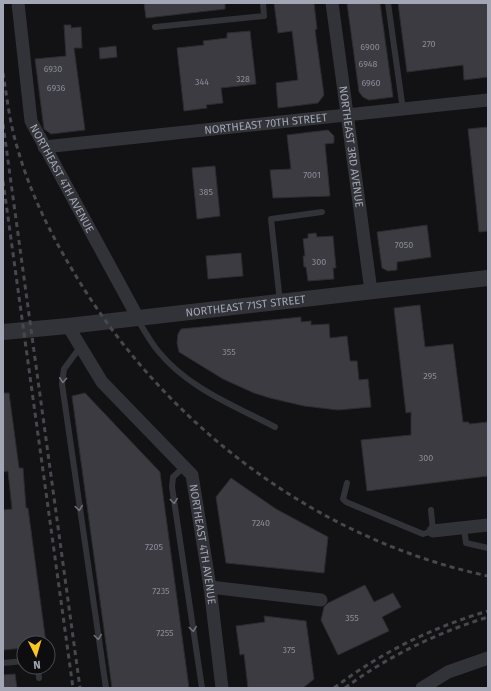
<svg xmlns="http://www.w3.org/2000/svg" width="491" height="691" font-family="'Fira Sans',sans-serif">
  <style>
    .building { fill: #3c3b41; stroke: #2c2b2f }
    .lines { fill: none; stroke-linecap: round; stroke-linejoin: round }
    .service { stroke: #323338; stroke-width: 6 }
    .minor { stroke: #323338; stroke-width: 13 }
    .tertiary { stroke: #323338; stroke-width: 16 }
    .rail { stroke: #47484f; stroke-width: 3; stroke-dasharray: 5 4; stroke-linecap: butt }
    .oneway { stroke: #70727d }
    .labels { text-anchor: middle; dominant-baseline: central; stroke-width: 3.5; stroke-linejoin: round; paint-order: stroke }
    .number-label { font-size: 9px; fill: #888b98 }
    .street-label { font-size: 11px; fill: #a2a6b5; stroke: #0d0c0e }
  </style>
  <rect width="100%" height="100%" fill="#121113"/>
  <path class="building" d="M144,3H225V9L146,18Z
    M274,3H314L317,29L315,30L324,95L318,103L278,108L276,83L298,80L292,31L278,33Z
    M347,3H380L393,97L369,100L363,97L359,92Z
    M398,3H488V77L464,80L463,65L407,72Z
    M64,25H71V28L81,27L82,48H74L85,130L51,134L44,129L35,59L66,56Z
    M250,31L256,84L221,88L223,103L206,105L207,108L184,111L177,48L204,45L203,41L227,38V33Z
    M116,46L117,57L100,59L99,48Z
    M488,127V231L479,232L468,129Z
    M328,130L334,136V143L325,144L330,196L273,198L270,170L291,169L287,135Z
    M215,166L220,216L197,219L192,168Z
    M427,225L431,257L397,262V270L388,271L382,268L377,232Z
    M316,233L317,237L333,236L336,268H333L334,279L308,281L306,267H304L303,256H305L303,239L308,238V234Z
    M241,253L243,276L208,279L206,256Z
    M420,305L425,347L453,344L463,422H469V424L488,422V476L367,491L361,440L411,435V412L406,413L394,308Z
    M301,317V322L311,321V325L329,324L330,338L347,336L350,361H357L359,380L368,379L371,407L338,410L304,406L270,398L254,393L223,379L179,352L177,343L178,334L181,329Z
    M3,393H9L19,468H23L26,508H28L46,643H24V648L3,650V510L12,509L8,471L3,472Z
    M85,393L160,472L189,688H112L72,396Z
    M231,478L276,509L328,537L324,573L226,563L216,497Z
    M365,585L374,602L393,593L401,607L382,617L389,631L338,655L321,620L324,607L328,603Z
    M264,616L306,621L314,679L303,688H248L244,654L240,655L236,626L265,622Z
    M15,674L17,688H3V675Z"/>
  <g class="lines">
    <path class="service" d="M388,3L403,110
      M155,27L264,16L263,3
      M280,302L271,219L322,212
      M138,320C144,330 150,341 158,351C188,388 233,405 275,427
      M81,346L64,369L62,384L106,688
      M184,467L173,477L172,487L202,688
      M347,483L343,499L346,502L423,534L433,531L431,510
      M464,528L466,543L488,548
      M3,663L24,661
      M38,667L39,678"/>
    <g class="minor">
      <path id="s1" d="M18,3L31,121L138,318"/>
      <path id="s2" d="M332,3L371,291"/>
      <path id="s3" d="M44,147L488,100"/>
      <path id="s4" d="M68,326L102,382L192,475L210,587L222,688"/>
      <path d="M433,531L488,525"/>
      <path d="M210,587L321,600"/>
      <path d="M422,688L448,672L488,658"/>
    </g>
    <path class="tertiary" id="s5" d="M3,332L68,326L488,278"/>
    <path class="rail" d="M3,73C7,98 10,125 18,150C30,192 50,233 73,271C163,423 314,539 488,576
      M3,124L80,688
      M3,181L73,688
      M334,688C380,653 433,627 488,611
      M345,688C388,656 437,633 488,617"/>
  </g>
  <defs><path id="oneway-chevron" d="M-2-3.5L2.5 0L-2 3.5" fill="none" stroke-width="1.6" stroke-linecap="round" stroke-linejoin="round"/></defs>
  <g class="oneway">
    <use href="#oneway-chevron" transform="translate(63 380) rotate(94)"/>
    <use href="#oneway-chevron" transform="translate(174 501) rotate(82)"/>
    <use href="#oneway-chevron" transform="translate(79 508) rotate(82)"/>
    <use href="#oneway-chevron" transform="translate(193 629) rotate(82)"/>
    <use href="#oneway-chevron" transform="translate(98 637) rotate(82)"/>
  </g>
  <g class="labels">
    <g class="number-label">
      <text x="429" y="44">270</text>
      <text x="370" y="47">6900</text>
      <text x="368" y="64">6948</text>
      <text x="53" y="69">6930</text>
      <text x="243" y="79">328</text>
      <text x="202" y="82">344</text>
      <text x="371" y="83">6960</text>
      <text x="56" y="88">6936</text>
      <text x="312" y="175">7001</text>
      <text x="206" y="192">385</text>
      <text x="404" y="245">7050</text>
      <text x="319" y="262">300</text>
      <text x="229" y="352">355</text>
      <text x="430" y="376">295</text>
      <text x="426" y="458">300</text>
      <text x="261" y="523">7240</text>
      <text x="154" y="547">7205</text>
      <text x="161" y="591">7235</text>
      <text x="352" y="618">355</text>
      <text x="165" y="633">7255</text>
      <text x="289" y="650">375</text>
    </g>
    <g class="street-label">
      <text stroke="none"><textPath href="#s3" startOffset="223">NORTHEAST 70TH STREET</textPath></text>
      <text stroke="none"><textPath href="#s2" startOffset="145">NORTHEAST 3RD AVENUE</textPath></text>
      <text stroke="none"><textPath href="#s1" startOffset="184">NORTHEAST 4TH AVENUE</textPath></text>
      <text stroke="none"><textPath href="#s5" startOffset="244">NORTHEAST 71ST STREET</textPath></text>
      <text stroke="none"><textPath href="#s4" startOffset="265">NORTHEAST 4TH AVENUE</textPath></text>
    </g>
  </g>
  <rect width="491" height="691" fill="none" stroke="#a2a6b5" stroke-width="8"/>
  <g transform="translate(36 655) rotate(175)"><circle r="19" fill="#0d0c0e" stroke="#494a51"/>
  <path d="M0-3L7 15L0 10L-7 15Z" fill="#fbc622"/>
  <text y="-6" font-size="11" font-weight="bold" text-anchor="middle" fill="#a2a6b5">N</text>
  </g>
</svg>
